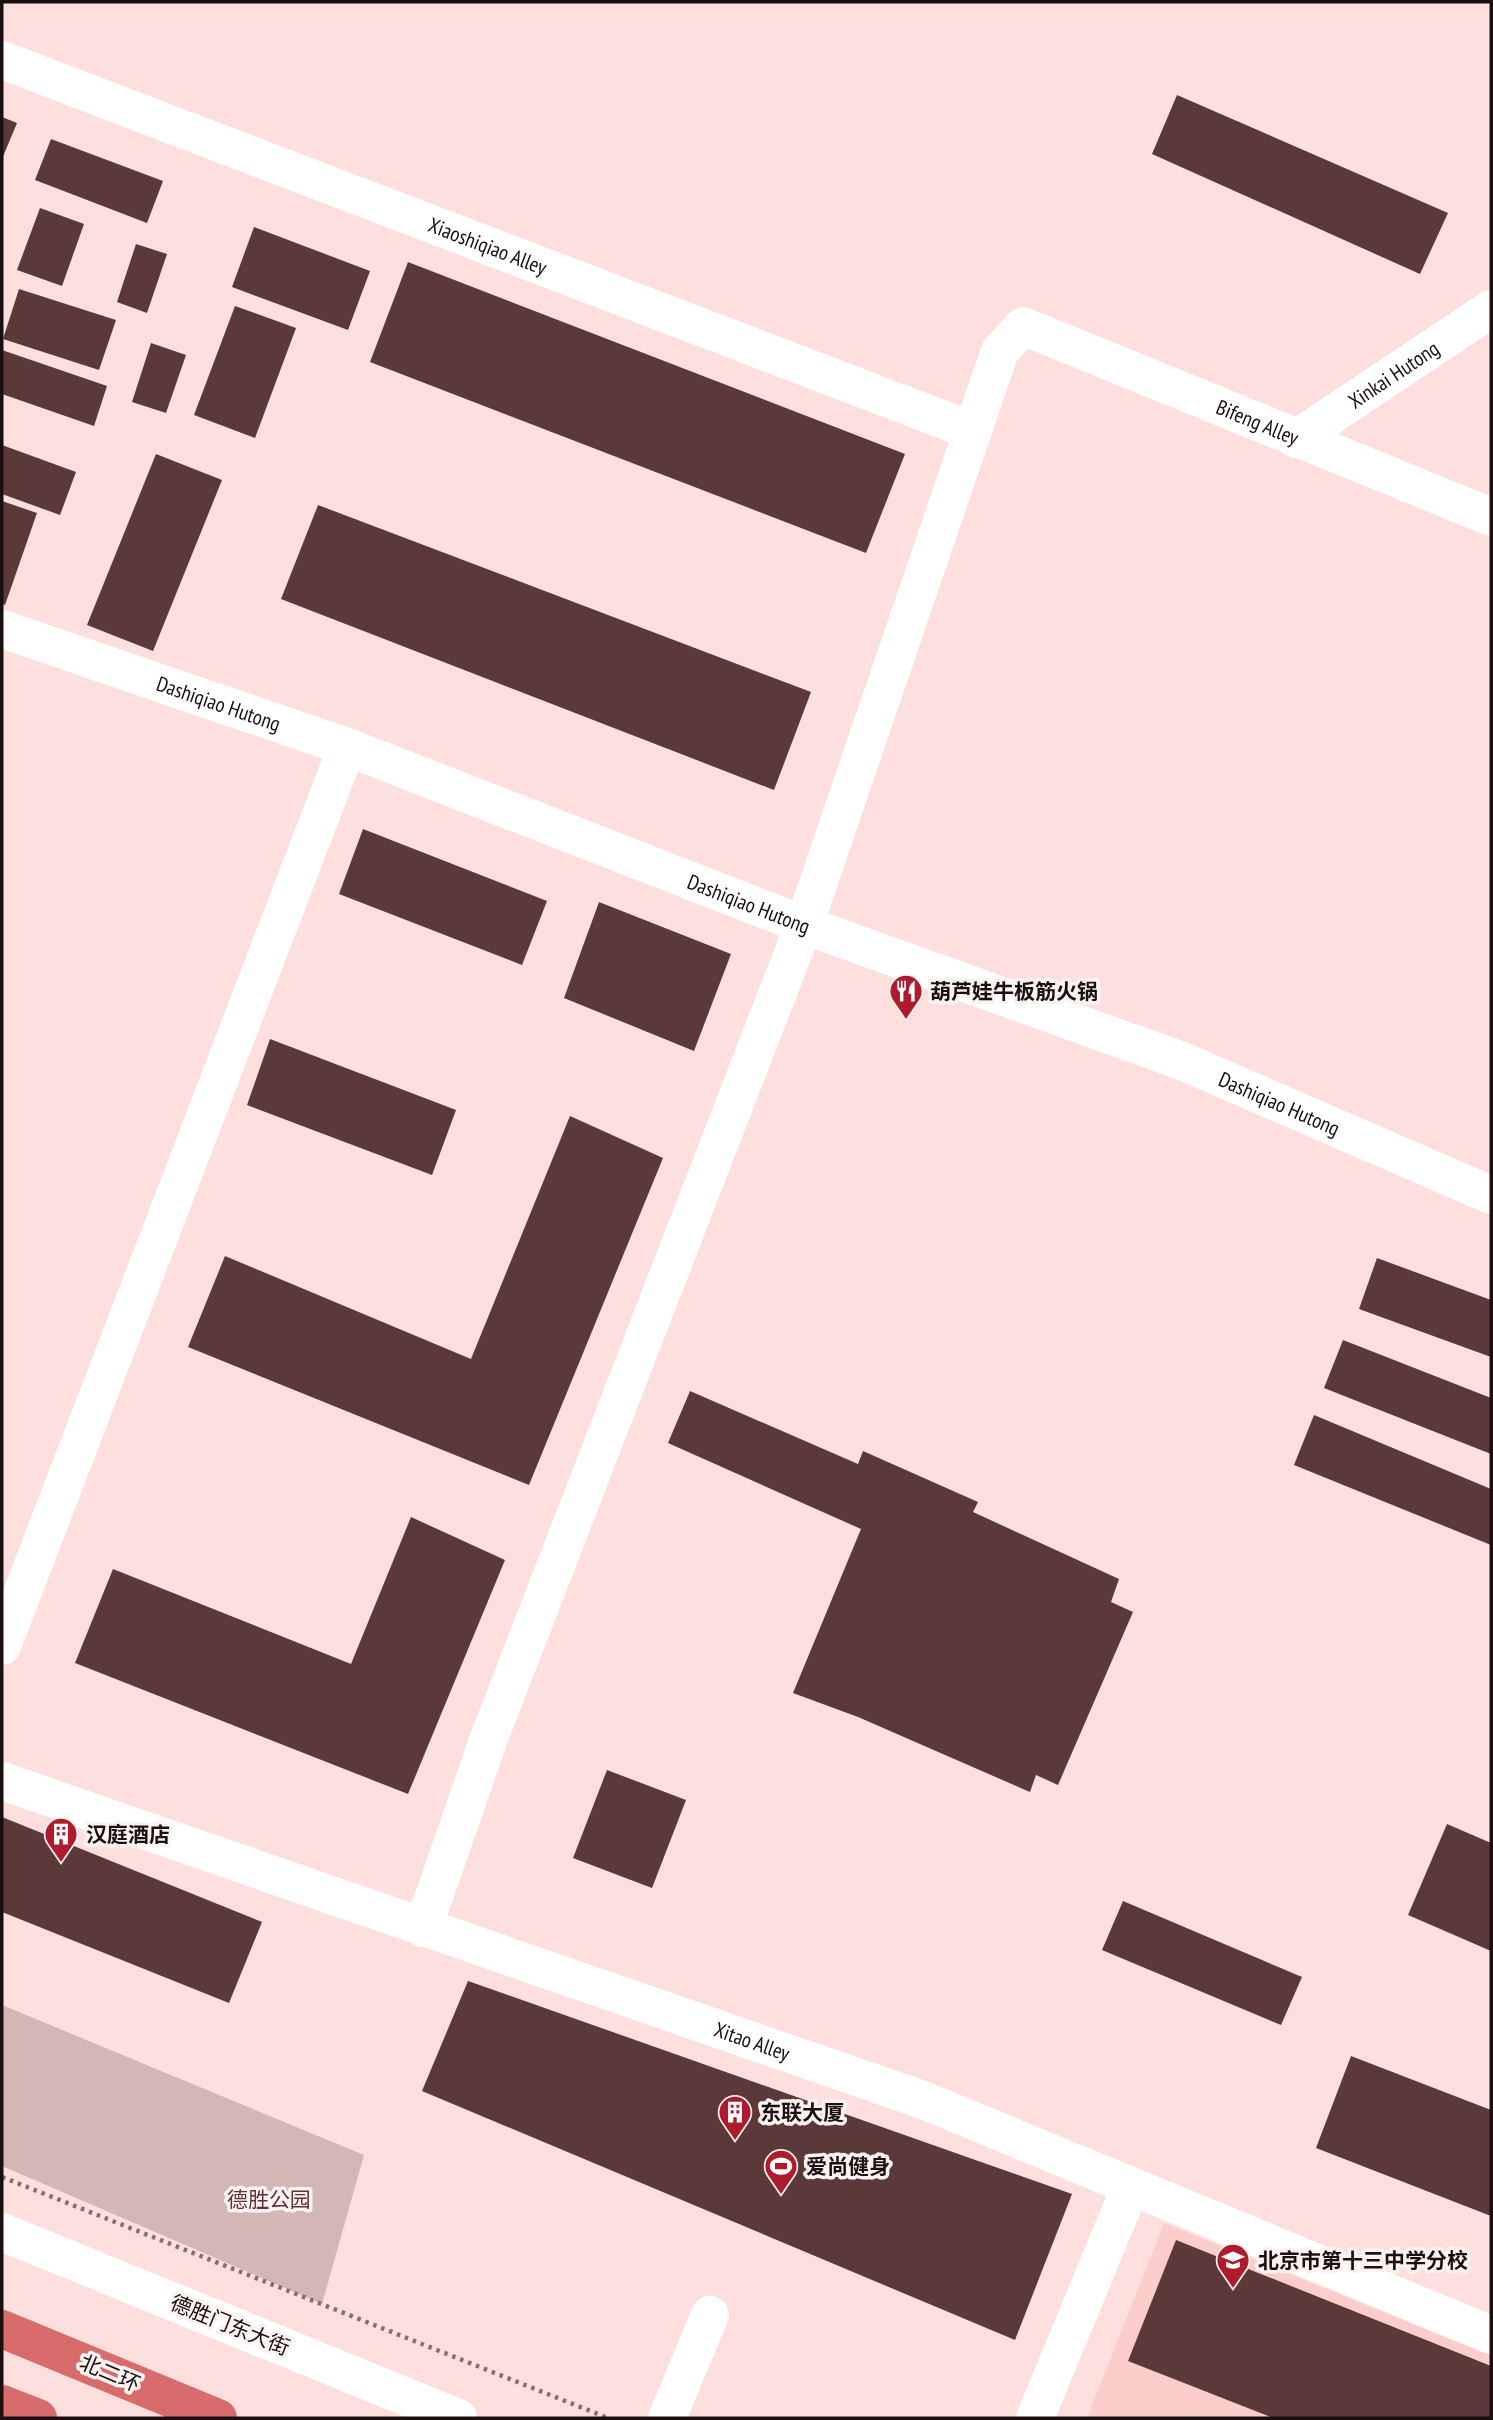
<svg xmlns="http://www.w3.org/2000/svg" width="1493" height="2420" font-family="'PT Sans Narrow','Noto Sans SC',sans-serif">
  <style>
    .built { fill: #fbcecc }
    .green { fill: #d2b7b5 }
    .building { fill: #5a3938 }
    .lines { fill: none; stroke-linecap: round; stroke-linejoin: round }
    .path { stroke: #857070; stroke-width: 4.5; stroke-dasharray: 3.5 5; stroke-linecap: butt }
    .minor { stroke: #fff; stroke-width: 38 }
    .highway { stroke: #d86c6c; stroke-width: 38 }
    .labels { text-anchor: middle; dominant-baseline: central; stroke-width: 7; stroke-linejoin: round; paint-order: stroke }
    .street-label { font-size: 21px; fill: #1b0f0f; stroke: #faf3f2 }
    .poi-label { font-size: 21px; font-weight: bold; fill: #1b0f0f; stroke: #faf3f2; text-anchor: start }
    .park-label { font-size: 21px; fill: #663131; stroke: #faf3f2 }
  </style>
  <rect width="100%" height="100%" fill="#fddfde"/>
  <path class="built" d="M1164,2223L1491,2356V2418H1087Z"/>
  <path class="green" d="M2,2005L364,2155L322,2304L2,2166Z"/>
  <path class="building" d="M1177,95L1448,213L1420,274L1152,154Z
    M2,117L17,123L2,159Z
    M51,139L163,181L147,223L35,180Z
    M40,208L84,224L62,286L17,270Z
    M254,227L370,271L348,330L232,287Z
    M136,244L167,254L147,313L117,302Z
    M408,262L905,454L866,553L370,362Z
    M19,289L116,320L99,370L3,339Z
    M235,306L296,328L255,438L194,415Z
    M151,343L186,355L166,413L132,402Z
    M2,350L107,386L94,426L2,394Z
    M2,445L76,472L60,515L2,494Z
    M156,454L222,480L153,651L87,625Z
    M2,501L37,513L5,605L2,604Z
    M318,505L811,692L774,790L281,599Z
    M363,829L547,901L522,965L339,894Z
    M599,902L731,954L694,1051L564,998Z
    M270,1039L456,1110L432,1175L247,1105Z
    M570,1116L663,1158L529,1485L188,1347L225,1256L471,1359Z
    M1377,1258L1491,1300V1357L1359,1309Z
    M1343,1340L1491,1398V1454L1324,1388Z
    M690,1391L858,1464L863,1451L978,1502L973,1512L1119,1579L1111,1602L1133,1612L1058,1785L1036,1775L1030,1792L858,1717L793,1693L861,1529L668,1443Z
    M1314,1415L1491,1489V1545L1294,1465Z
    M411,1517L505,1560L408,1794L75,1663L113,1569L351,1664Z
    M607,1770L686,1800L652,1888L573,1858Z
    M2,1817L262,1922L229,2003L2,1912Z
    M1447,1824L1491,1843V1951L1408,1915Z
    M1123,1901L1302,1977L1281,2025L1102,1950Z
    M468,1981L1072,2194L1015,2340L422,2091Z
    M1351,2056L1491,2110V2216L1316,2148Z
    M1176,2240L1491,2366V2418H1273L1128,2361Z"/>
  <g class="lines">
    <path class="path" d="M2,2177L608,2418"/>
    <g class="minor">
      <path id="s1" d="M2,60L973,431"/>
      <path id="s2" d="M1296,439L1491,309"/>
      <path id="s3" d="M2,629L347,747L804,925L1182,1061L1491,1195"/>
      <path d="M2,1646L347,747"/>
      <path id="s4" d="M2,1781L923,2100L1491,2335"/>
      <path id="s5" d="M423,1928L489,1738L804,925L1000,351L1023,326L1491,517"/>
      <path d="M2,2232L458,2418"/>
      <path d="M667,2418L710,2315"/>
      <path d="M1035,2418L1131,2186"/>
    </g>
    <path class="highway" d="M2,2329L218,2418
      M2,2404L38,2418"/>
  </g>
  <defs>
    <symbol id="restaurant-pin" viewBox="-11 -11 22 30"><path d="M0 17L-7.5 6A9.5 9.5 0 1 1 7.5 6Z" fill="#ae1b2d" stroke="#faf3f2"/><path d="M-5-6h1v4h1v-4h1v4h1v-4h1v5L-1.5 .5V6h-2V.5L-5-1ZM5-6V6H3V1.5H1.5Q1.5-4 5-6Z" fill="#fff"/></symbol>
    <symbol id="building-pin" viewBox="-11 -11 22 30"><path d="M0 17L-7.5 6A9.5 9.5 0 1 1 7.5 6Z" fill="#ae1b2d" stroke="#faf3f2"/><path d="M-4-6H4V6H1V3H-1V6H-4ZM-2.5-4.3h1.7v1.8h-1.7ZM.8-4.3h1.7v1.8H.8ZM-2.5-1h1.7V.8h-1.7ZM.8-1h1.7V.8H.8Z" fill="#fff"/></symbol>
    <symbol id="stadium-pin" viewBox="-11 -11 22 30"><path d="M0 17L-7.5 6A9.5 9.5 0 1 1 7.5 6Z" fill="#ae1b2d" stroke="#faf3f2"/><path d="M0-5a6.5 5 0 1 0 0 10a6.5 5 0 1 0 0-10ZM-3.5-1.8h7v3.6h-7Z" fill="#fff"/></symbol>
    <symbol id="school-pin" viewBox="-11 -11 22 30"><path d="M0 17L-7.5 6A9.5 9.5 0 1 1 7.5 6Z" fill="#ae1b2d" stroke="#faf3f2"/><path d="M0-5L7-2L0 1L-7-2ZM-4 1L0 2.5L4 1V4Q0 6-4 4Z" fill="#fff"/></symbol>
  </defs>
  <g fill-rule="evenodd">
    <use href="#restaurant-pin" x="887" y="972" width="38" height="52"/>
    <use href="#building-pin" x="42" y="1815" width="38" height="52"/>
    <use href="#building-pin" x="716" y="2093" width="38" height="52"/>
    <use href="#stadium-pin" x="762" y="2147" width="38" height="52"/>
    <use href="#school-pin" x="1214" y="2241" width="38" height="52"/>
  </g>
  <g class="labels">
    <g class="street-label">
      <text stroke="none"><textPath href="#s1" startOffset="520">Xiaoshiqiao Alley</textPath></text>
      <text stroke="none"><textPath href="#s2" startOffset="117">Xinkai Hutong</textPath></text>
      <text stroke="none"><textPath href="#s5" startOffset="1967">Bifeng Alley</textPath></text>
      <text stroke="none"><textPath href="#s3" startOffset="229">Dashiqiao Hutong</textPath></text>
      <text stroke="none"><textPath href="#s3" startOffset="796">Dashiqiao Hutong</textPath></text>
      <text stroke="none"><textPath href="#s3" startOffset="1363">Dashiqiao Hutong</textPath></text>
      <text stroke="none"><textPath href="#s4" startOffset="794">Xitao Alley</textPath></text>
      <text transform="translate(230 2325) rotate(22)">德胜门东大街</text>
      <text transform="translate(110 2373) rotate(23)">北二环</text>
    </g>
    <g class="poi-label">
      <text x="930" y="991">葫芦娃牛板筋火锅</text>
      <text x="86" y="1834">汉庭酒店</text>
      <text x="760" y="2112">东联大厦</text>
      <text x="806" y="2166">爱尚健身</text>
      <text x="1258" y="2260">北京市第十三中学分校</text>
    </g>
    <g class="park-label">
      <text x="269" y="2199">德胜公园</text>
    </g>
  </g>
  <rect width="1493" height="2420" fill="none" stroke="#1b0f0f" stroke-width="7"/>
</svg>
